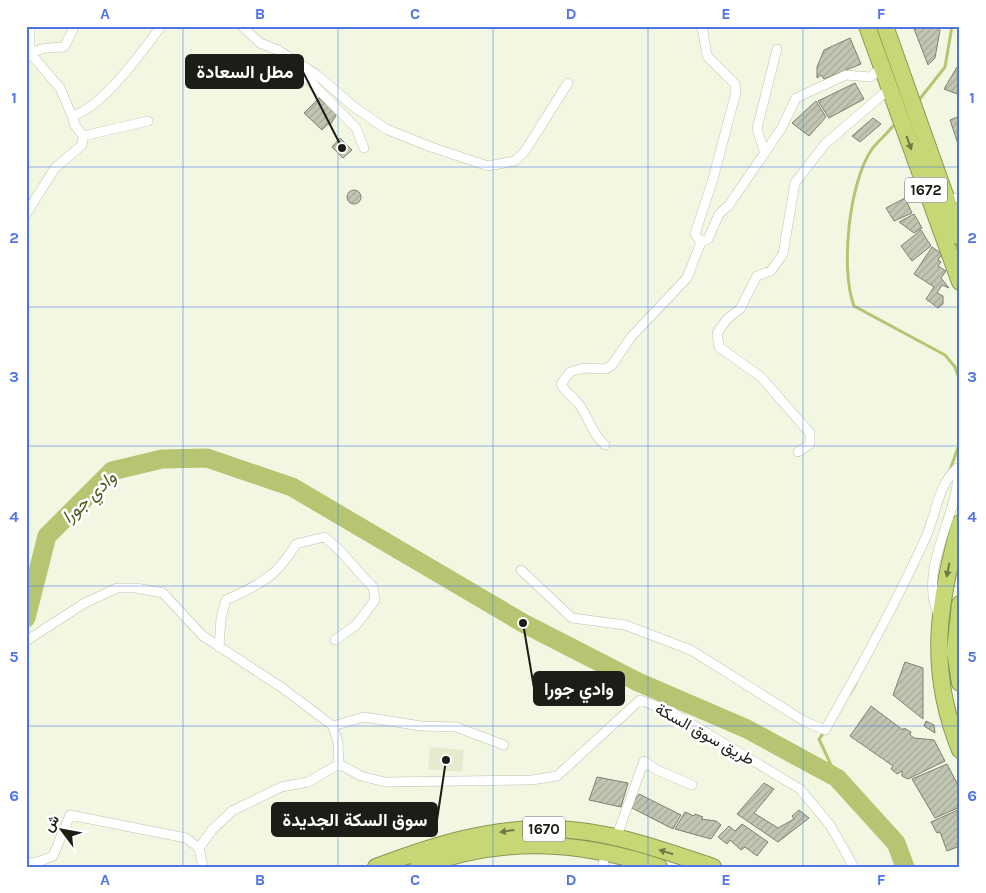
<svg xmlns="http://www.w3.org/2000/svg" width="986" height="893" font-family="Karla,Vazirmatn,sans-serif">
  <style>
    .built { fill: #e4ebcf }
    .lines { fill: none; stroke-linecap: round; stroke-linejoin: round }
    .stream { stroke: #b5c572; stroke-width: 3 }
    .river { stroke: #b5c572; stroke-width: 19 }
    .building { fill: url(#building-hatch); stroke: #7d816f }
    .street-casing { stroke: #bdc1ae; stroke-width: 10 }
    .highway-casing { stroke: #8a9754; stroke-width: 18 }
    .street { stroke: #fff; stroke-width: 9 }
    .highway { stroke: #c6d876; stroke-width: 16 }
    .oneway { fill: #707a46 }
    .grid { fill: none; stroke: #4f74e8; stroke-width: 1; stroke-opacity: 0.55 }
    .labels { text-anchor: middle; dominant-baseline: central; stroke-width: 5; stroke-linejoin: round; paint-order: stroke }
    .shield { fill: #fff; stroke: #5f615c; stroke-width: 1 }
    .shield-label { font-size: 15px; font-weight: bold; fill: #1b1d16 }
    .street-label { font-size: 16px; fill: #1b1d16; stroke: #fff }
    .water-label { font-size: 18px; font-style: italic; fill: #4f581d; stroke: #fff }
    .leader { fill: none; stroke: #1b1d16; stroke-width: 2 }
    .callout-dot { fill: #1b1d16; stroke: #fff; stroke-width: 2 }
    .callout { fill: #1b1d16; stroke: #1b1d16; stroke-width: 2 }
    .callout-label { font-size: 18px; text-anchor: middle; font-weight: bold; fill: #fff }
    .neatline { fill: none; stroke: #4f74e8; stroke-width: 2 }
    .grid-label { font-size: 16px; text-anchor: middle; font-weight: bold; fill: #4f74e8 }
  </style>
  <defs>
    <pattern id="building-hatch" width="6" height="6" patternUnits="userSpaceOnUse" patternTransform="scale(1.25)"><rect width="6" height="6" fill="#c1c5b2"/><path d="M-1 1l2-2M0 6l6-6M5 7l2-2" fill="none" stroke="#a5a998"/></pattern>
  </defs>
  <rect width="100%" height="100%" fill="#f2f7e2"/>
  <path class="built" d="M430,747L464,750L462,772L428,769Z"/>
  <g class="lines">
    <path class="stream" d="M919,100L945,67L952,26
      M893,126C887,134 878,141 872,149C849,182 840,269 854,306L945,355L955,367L960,381
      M950,470L960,442
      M849,695L856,683
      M825,731L819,739L837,778"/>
    <path class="river" d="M26,618L47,536L112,471L162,459L207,458L292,487L523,623L638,682L747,729L837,778L896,843L905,867"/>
  </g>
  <path class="building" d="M913,26H938L940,30L935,58L928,65Z
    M850,38L861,64L824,79L821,75L817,78V67L824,50Z
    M957,67L960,68V95L944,89Z
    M855,83L864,99L829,118L818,101Z
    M319,98L337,114L330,125L328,124L322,130L304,113Z
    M816,101L826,117L809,136L792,123Z
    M960,116V150L950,120Z
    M873,118L881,124L860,142L852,136Z
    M340,138L352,150L343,158L332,147Z
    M347 197a7 7 0 1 1 14 0a7 7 0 1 1-14 0Z
    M905,198L912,213L894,221L886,208Z
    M914,214L922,228L914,233L899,222Z
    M921,230L931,246L912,261L901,246Z
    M932,247L942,254L938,260L941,262L938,266L946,271L941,278L949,288L942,285L937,293L943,296V304L938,308L926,299L934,287L914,274Z
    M905,662L923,668V719L893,695Z
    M871,706L903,730L904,728L911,732L910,735L914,738L934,740L945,761L908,779L902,776V771L897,774L891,769L893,766L850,736Z
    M926,721L934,725L935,733L924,726Z
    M947,764L960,789V807L935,818L912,779Z
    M597,777L628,783L621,807L589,800Z
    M764,783L774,789L754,813L778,828L794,819L792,816L799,810L809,818L778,842L737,814Z
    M639,794L681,815L673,829L630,807Z
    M960,809V846L947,851L940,832L937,833L931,822Z
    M685,812L694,816L695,814L703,817L701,819L716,821L721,825L711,839L675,829Z
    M742,824L768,842L757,856L745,847L741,850L730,840L727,844L718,837L729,826L735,831Z"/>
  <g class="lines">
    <defs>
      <path id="street" d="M30,26V53L60,88L72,116C102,108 143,51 161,26
        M242,26L260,43L278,50L317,75L354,107L386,129L431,147L488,166L515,161L525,151L568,83
        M702,26L707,56L735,84L736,92L713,179L695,234L701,242L708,239L719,214L729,205L781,129L796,98L846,75L870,77L881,69
        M26,58C35,47 51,48 64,47L75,26
        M305,68L308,79L356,128L364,148
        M83,136L148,121
        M764,151L757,129L777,49
        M946,201L960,197
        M26,214L55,168L82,145L83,136L75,125L72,116
        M605,445C591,434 589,415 577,402C571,395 565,392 561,384L570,372L584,368L606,369L612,365L631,337L687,278L701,242
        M798,452L810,444V433L761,377L719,347L717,333L727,319L740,309L757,276L771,271L783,254L795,183L825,144L889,89
        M521,570L572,618L625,625L691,650L804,721L825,730C861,667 896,603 926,537C936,514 938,485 957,468
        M938,614C921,574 948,531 956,491C958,484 957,475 957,468
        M26,641L83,604L117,588H136L163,593L203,636L281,687L333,726L338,743L339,764
        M219,647L221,618L226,600C260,584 276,578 296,544L324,537C344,551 355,570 373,587L375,600L356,625L335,640
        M333,726L364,717L421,726L456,727L504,745
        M339,764L361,776L385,782L532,780L557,776L640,700L672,712L800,789L830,825L854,867
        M616,838L644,761L657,770L692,785
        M26,863L38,862L53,856L70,815L186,838L199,848
        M203,867L199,848L212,830L232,811L281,787L308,782L339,764
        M603,867L605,852"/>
      <path id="highway" d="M867,26L960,282
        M885,26L960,237
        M960,523C938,605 927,669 960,750
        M960,604L955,651L960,683
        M376,867C434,845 491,827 554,829C608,830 662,850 713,867
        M418,867C501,836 576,840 659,867"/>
    </defs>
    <use href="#street" class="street-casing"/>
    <use href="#highway" class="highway-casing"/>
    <use href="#street" class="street"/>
    <use href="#highway" class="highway"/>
  </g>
  <defs><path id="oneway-solid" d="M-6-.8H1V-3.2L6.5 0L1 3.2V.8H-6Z" transform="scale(1.25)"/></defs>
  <g class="oneway">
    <use href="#oneway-solid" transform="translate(909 143) rotate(70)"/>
    <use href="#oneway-solid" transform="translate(948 570) rotate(101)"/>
    <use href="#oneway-solid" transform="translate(507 831) rotate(172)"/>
    <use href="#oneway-solid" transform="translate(666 852) rotate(-163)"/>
  </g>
  <path class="grid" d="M183,26V867M338,26V867M493,26V867M648,26V867M803,26V867M26,167H960M26,307H960M26,446H960M26,586H960M26,726H960"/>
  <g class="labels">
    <g class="shield">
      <rect x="905" y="177.5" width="42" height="25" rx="4"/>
      <rect x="523" y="816.5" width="42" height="25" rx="4"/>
    </g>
    <g class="shield-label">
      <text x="926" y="190">1672</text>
      <text x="544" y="829">1670</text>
    </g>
    <g class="street-label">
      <text transform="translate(705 734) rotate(29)">طريق سوق السكة</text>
    </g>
    <g class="water-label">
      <text transform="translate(89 497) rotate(-43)">وادي جورا</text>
    </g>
  </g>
  <path class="leader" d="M342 148L303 72M523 623L534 688M446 760L437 820"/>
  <g class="callout-dot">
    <circle cx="342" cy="148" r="5"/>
    <circle cx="523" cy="623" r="5"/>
    <circle cx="446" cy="760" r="5"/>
  </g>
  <g class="callout">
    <rect x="186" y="55" width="117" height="33" rx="5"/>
    <rect x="534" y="672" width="90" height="33" rx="5"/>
    <rect x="272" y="803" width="165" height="33" rx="5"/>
  </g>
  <g class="callout-label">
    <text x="245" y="78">مطل السعادة</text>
    <text x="579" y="695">وادي جورا</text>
    <text x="355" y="826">سوق السكة الجديدة</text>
  </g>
  <rect width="986" height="893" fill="none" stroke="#ffffff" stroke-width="55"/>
  <g transform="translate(62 830) rotate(302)" stroke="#ffffff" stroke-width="4" paint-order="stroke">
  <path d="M0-4L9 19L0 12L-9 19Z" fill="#1b1d16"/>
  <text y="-8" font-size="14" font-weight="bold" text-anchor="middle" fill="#1b1d16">ش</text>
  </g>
  <rect x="28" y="28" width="930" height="838" class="neatline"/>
  <g class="grid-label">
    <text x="105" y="19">A</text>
    <text x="260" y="19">B</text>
    <text x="415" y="19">C</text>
    <text x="571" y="19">D</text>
    <text x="726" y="19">E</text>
    <text x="881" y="19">F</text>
    <text x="14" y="103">1</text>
    <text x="972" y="103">1</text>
    <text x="14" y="243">2</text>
    <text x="972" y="243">2</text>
    <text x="14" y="382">3</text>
    <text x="972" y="382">3</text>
    <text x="14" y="522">4</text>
    <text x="972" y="522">4</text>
    <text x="14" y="662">5</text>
    <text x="972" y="662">5</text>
    <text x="14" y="801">6</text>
    <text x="972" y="801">6</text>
    <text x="105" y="885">A</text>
    <text x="260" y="885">B</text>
    <text x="415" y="885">C</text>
    <text x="571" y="885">D</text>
    <text x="726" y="885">E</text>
    <text x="881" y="885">F</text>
  </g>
</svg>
